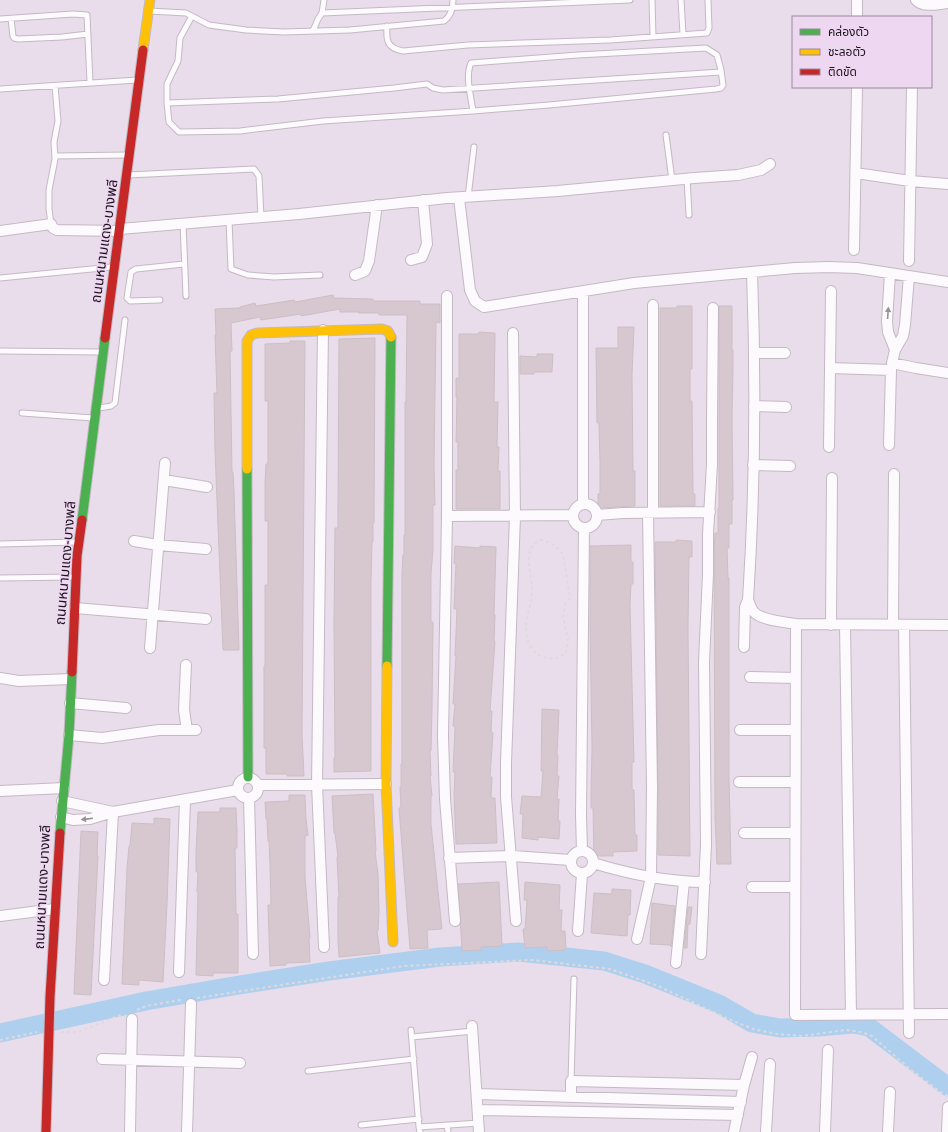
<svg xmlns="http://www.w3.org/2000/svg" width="948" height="1132" font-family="Helvetica,'Noto Sans Thai',sans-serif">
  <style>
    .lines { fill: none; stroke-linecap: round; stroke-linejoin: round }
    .river { stroke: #aed0ee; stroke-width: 19 }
    .building { fill: #d6c8ce; stroke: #ccbfc4 }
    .lane-casing { stroke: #c3b9c4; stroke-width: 7 }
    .street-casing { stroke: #c3b9c4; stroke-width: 12 }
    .fast-casing { stroke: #c3b9c4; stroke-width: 11 }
    .slow-casing { stroke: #c3b9c4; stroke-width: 11 }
    .jam-casing { stroke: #c3b9c4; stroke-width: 11 }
    .path { stroke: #dddadd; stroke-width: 2; stroke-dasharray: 3 3; stroke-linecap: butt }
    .lane { stroke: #fcfafc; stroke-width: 5 }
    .street { stroke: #fcfafc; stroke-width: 10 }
    .fast { stroke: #4caf50; stroke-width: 9 }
    .slow { stroke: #ffc107; stroke-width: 9 }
    .jam { stroke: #c62828; stroke-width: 9 }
    .oneway { fill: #979298 }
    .labels { text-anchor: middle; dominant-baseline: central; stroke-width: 3; stroke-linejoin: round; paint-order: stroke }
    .street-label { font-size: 14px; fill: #1c141d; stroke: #eed7f1 }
  </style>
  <rect width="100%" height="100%" fill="#eaddeb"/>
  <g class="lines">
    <path class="river" d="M0,1033L146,1001L233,986L329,971L440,957L518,952L604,961L645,974L719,1004L752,1023L780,1028L819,1027L853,1024L869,1027L948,1087"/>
  </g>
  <path class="building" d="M333,295L334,298L373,299V301H420V304H440V323L436,322L434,465L435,505H433V550L431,573V622H433L432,707L431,751H430L431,776H430L432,796H431V824L442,929L427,930L428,948L410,949L399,808H401L400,787H401V764H402V574L403,555H404V535H405V402H406L407,315H379V313H359V312H340V309L301,316V314L261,320L260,317L231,323L232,351H230L232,472H233L234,492L239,650H223L215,451L214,393H217L215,335H216L215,309L240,308V307L255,303L256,306L294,300L295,302Z
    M677,306H692V369H690V401H692L693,494H695V506H660V308H677Z
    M719,306H732V350H733V366L732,419L733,500H732V524H729V548H727L728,578H729V778L731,864H717L715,817L714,554L715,533H718V508H719Z
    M618,327H634L632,375L633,471H635V506L598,508V494H600V463L599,423H597L596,348H618Z
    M479,332L495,333L494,402H498L497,447H499L498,471H500V509H456V470H458V442H456L457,397H456V378L459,379V334H479Z
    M375,338L374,523H373V542H372L371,581V771L334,772V758H335L334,623L335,528H338V509L339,339Z
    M290,341H305L302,734L304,776H287V774H266V748H264V666H265V585H268V521H265V484L266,464H268V401H265V344L290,343Z
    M537,354H553L552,372H534V374H520V356L537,357Z
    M676,540L692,541V557H689L688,627L690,856L658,855V788L655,542H676Z
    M631,545V562H633V584H631L630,605L634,762H632V790H634L635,835H637V851L613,852V856H594L593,808H591V792L592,748L590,624V546Z
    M455,546L480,548V546L496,547L494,615H495L494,641H495L490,711H492L491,732L493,733L490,777H492L491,798H495L497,843L456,844L454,794L455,772H453L455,727L453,726L455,704H453L456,656H455L457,609H454L456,564L454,563Z
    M542,709L559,710L557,754L558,755L557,776H559L557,799H559L558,821H560L559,839L538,837V840L522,838L523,814H520L522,796L541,797L543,771H541Z
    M373,794L376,851H375L378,874L379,911L378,931H377L380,953L339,957L338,940V897H339L337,857H338L335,833H334L332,796Z
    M289,795H305L306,819L308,835L305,836V877L310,938H309L310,962L286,963V965L270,966L268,905H271L270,864L269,841H268L267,819H266L265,802L289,801Z
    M220,808H236L237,831V848H235L236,914H238V973H213V976L196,975L198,892H197L198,872H196V852L198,812H220Z
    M154,818L170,819L167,904L163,982L139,980V985L122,984L127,868L129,846H130L132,823L154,824Z
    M81,831L98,832L97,856H98L91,995L74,994Z
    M499,882L502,946L481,947V950L462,951L458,884Z
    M525,882L560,885L559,910H562L561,931H565L566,950L547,951V947L525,948L523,929H525L527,900H524Z
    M612,889L631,890L630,915H628L627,936L591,933L594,893L612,894Z
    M652,903L675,906L671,947V945L650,944Z
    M688,907H692L690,924H688L687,948H684Z"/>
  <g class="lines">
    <defs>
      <path id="lane" d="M652,0L653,36
        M681,0L683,34
        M149,11L186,13L209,25L246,30L284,32L350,30L444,21C451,16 453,9 453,0
        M322,13L630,0
        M192,16L180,38L178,61L167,84V103L169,122L179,132L240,131L323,121L473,111
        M0,19L73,14L87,15L90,83
        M11,19L13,36L14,38L18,39L62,37L88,34
        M387,26C386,41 387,48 403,51L468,45L610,40L707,33L709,28L708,0
        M313,31L318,19L322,13L324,0
        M706,48L717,55L721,70L723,85L721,88L716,89L549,105L473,111C471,97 465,76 471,63L578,55Z
        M0,89L137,80
        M167,103L278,99L394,88L427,84L433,88L443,90L721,72
        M666,135L672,180
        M55,156L128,155
        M128,175L254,169L259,176L261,217
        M687,178L689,215
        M468,197L474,147
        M229,220L231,269L248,275L274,277L320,275
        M183,223L186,296
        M51,224L49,209V190L55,159L54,142L58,121L55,86
        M0,278L112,267
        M160,300L130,301L127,298L131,272L136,269L184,264
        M0,351L101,352
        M99,408L111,406L115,403L125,320
        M22,413L93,418
        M0,544L78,542
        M0,578L75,577
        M411,1030L419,1127
        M412,1037L473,1031
        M308,1071L414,1059
        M571,1081L574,979
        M361,1125L419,1119
        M447,1125L448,1132
        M420,1132L419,1127L479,1123"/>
      <path id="street" d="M916,0C923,8 938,4 948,3
        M857,17V0
        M856,173L910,181L948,184
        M459,198L470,290L475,301L484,307L634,283L795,268L829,267L857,268L948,282
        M120,229L299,214L447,198L558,191L694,178L738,175L761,170L770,164
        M0,231L51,224L53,228L57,230L120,231
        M854,250L857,87
        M411,260L422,257L427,244L423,200
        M909,261L912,87
        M752,272C756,381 755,491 748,600C750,604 751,609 754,612C760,620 785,622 796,624L948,625
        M890,274L887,321L888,332L895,350
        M355,275L365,271L369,261L377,205
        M909,276L905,325L903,336L895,350L892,363L916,368L948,373
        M583,291V503
        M447,296V516L443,736L445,799L455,921
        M653,305V513
        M323,330L317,785L324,947
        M513,333L515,516L506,763V797L516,921
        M755,353H785
        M830,368L891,370L889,445
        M754,406L786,407
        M829,447L831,291
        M753,465L790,466
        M164,480L207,487
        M573 516a12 12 0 1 1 24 0a12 12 0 1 1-24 0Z
        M597,515L623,513L710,512
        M447,516L572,515
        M134,541L158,545L206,549
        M75,608L206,619
        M796,624L795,1015L948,1014
        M831,625L832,478
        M845,625L851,1015
        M893,625L894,474
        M904,625L909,1033
        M744,647L745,607L748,600
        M150,648L165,463
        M186,665L184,710L187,730
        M750,677L796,678
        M0,678L19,681L71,679
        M70,703L126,708
        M740,730H795
        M69,735L102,738L159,730H196
        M238 788a10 10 0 1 1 20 0a10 10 0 1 1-20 0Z
        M739,782H795
        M258,785L386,784
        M0,791L64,788
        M249,798L253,954
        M62,801L113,812
        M61,817L73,820L90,819L113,812L238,790
        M744,833H795
        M571 862a11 11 0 1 1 22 0a11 11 0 1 1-22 0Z
        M582,851L581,815L584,528
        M449,858L512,856L571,860
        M593,863C629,874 667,882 705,882
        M752,887H795
        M0,916L55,909
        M578,931L582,874
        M637,939L651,877L652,788L648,513
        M701,954L706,844L704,662L708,574V534L712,464V420L713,308
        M676,963L684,882
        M179,972L185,800
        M104,980L113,812
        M472,1026L479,1132
        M102,1059L240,1063
        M477,1094L741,1102
        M571,1097V1081L744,1085
        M478,1110L738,1115
        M130,1132L132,1019
        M187,1132L191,1004
        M734,1132L744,1085L752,1057
        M766,1132L770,1064
        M825,1132L828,1050
        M888,1132L890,1092
        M947,1132L948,1107"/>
      <path id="fast" d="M247,469L248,777
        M82,520L105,338
        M387,666L391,337
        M60,833L69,735L72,672"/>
      <path id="slow" d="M143,50L150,0
        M247,469V341L251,335L257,333L382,329L388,331L391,337
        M387,666L386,784L393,942"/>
      <path id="jam" d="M105,338L143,50
        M72,672L77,556L82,520
        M46,1132L50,997L60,833"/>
    </defs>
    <use href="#lane" class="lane-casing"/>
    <use href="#street" class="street-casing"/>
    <use href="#fast" class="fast-casing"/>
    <use href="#slow" class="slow-casing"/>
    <use href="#jam" class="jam-casing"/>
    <path class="path" d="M540,540C549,541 558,547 563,555L570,597L565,605L563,617L568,640L566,653C559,658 551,660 543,657C538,655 534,652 531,647C519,626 532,611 532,590C533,574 520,550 540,540Z
      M197,998L404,966L533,960L610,969L658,986L726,1018L753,1029L777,1034L802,1036L846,1030L861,1032L872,1036L910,1069L943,1094L948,1096
      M137,1010L146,1006L181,1000
      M61,1032H78L123,1014
      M0,1040L37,1032"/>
    <use href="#lane" class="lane"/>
    <use href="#street" class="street"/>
    <use href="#fast" class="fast"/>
    <use href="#slow" class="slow"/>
    <use href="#jam" class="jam"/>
  </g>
  <defs><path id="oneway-solid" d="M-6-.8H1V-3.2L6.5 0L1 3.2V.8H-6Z"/></defs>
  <g class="oneway">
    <use href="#oneway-solid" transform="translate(888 313) rotate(-86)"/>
    <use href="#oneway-solid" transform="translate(87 819) rotate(173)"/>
  </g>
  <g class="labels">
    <g class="street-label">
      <text transform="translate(104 241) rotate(-82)">ถนนหนามแดง-บางพลี</text>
      <text transform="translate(65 563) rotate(-85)">ถนนหนามแดง-บางพลี</text>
      <text transform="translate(42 887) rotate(-87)">ถนนหนามแดง-บางพลี</text>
    </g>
  </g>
  <rect x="792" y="16" width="140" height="72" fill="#eed7f1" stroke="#9a899c"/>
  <rect x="800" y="29" width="20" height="6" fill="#4caf50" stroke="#9a899c"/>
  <text x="828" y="36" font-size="12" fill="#1c141d">คล่องตัว</text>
  <rect x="800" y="49" width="20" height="6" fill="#ffc107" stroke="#9a899c"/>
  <text x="828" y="56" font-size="12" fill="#1c141d">ชะลอตัว</text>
  <rect x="800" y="69" width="20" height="6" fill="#c62828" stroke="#9a899c"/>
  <text x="828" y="76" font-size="12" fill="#1c141d">ติดขัด</text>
</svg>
